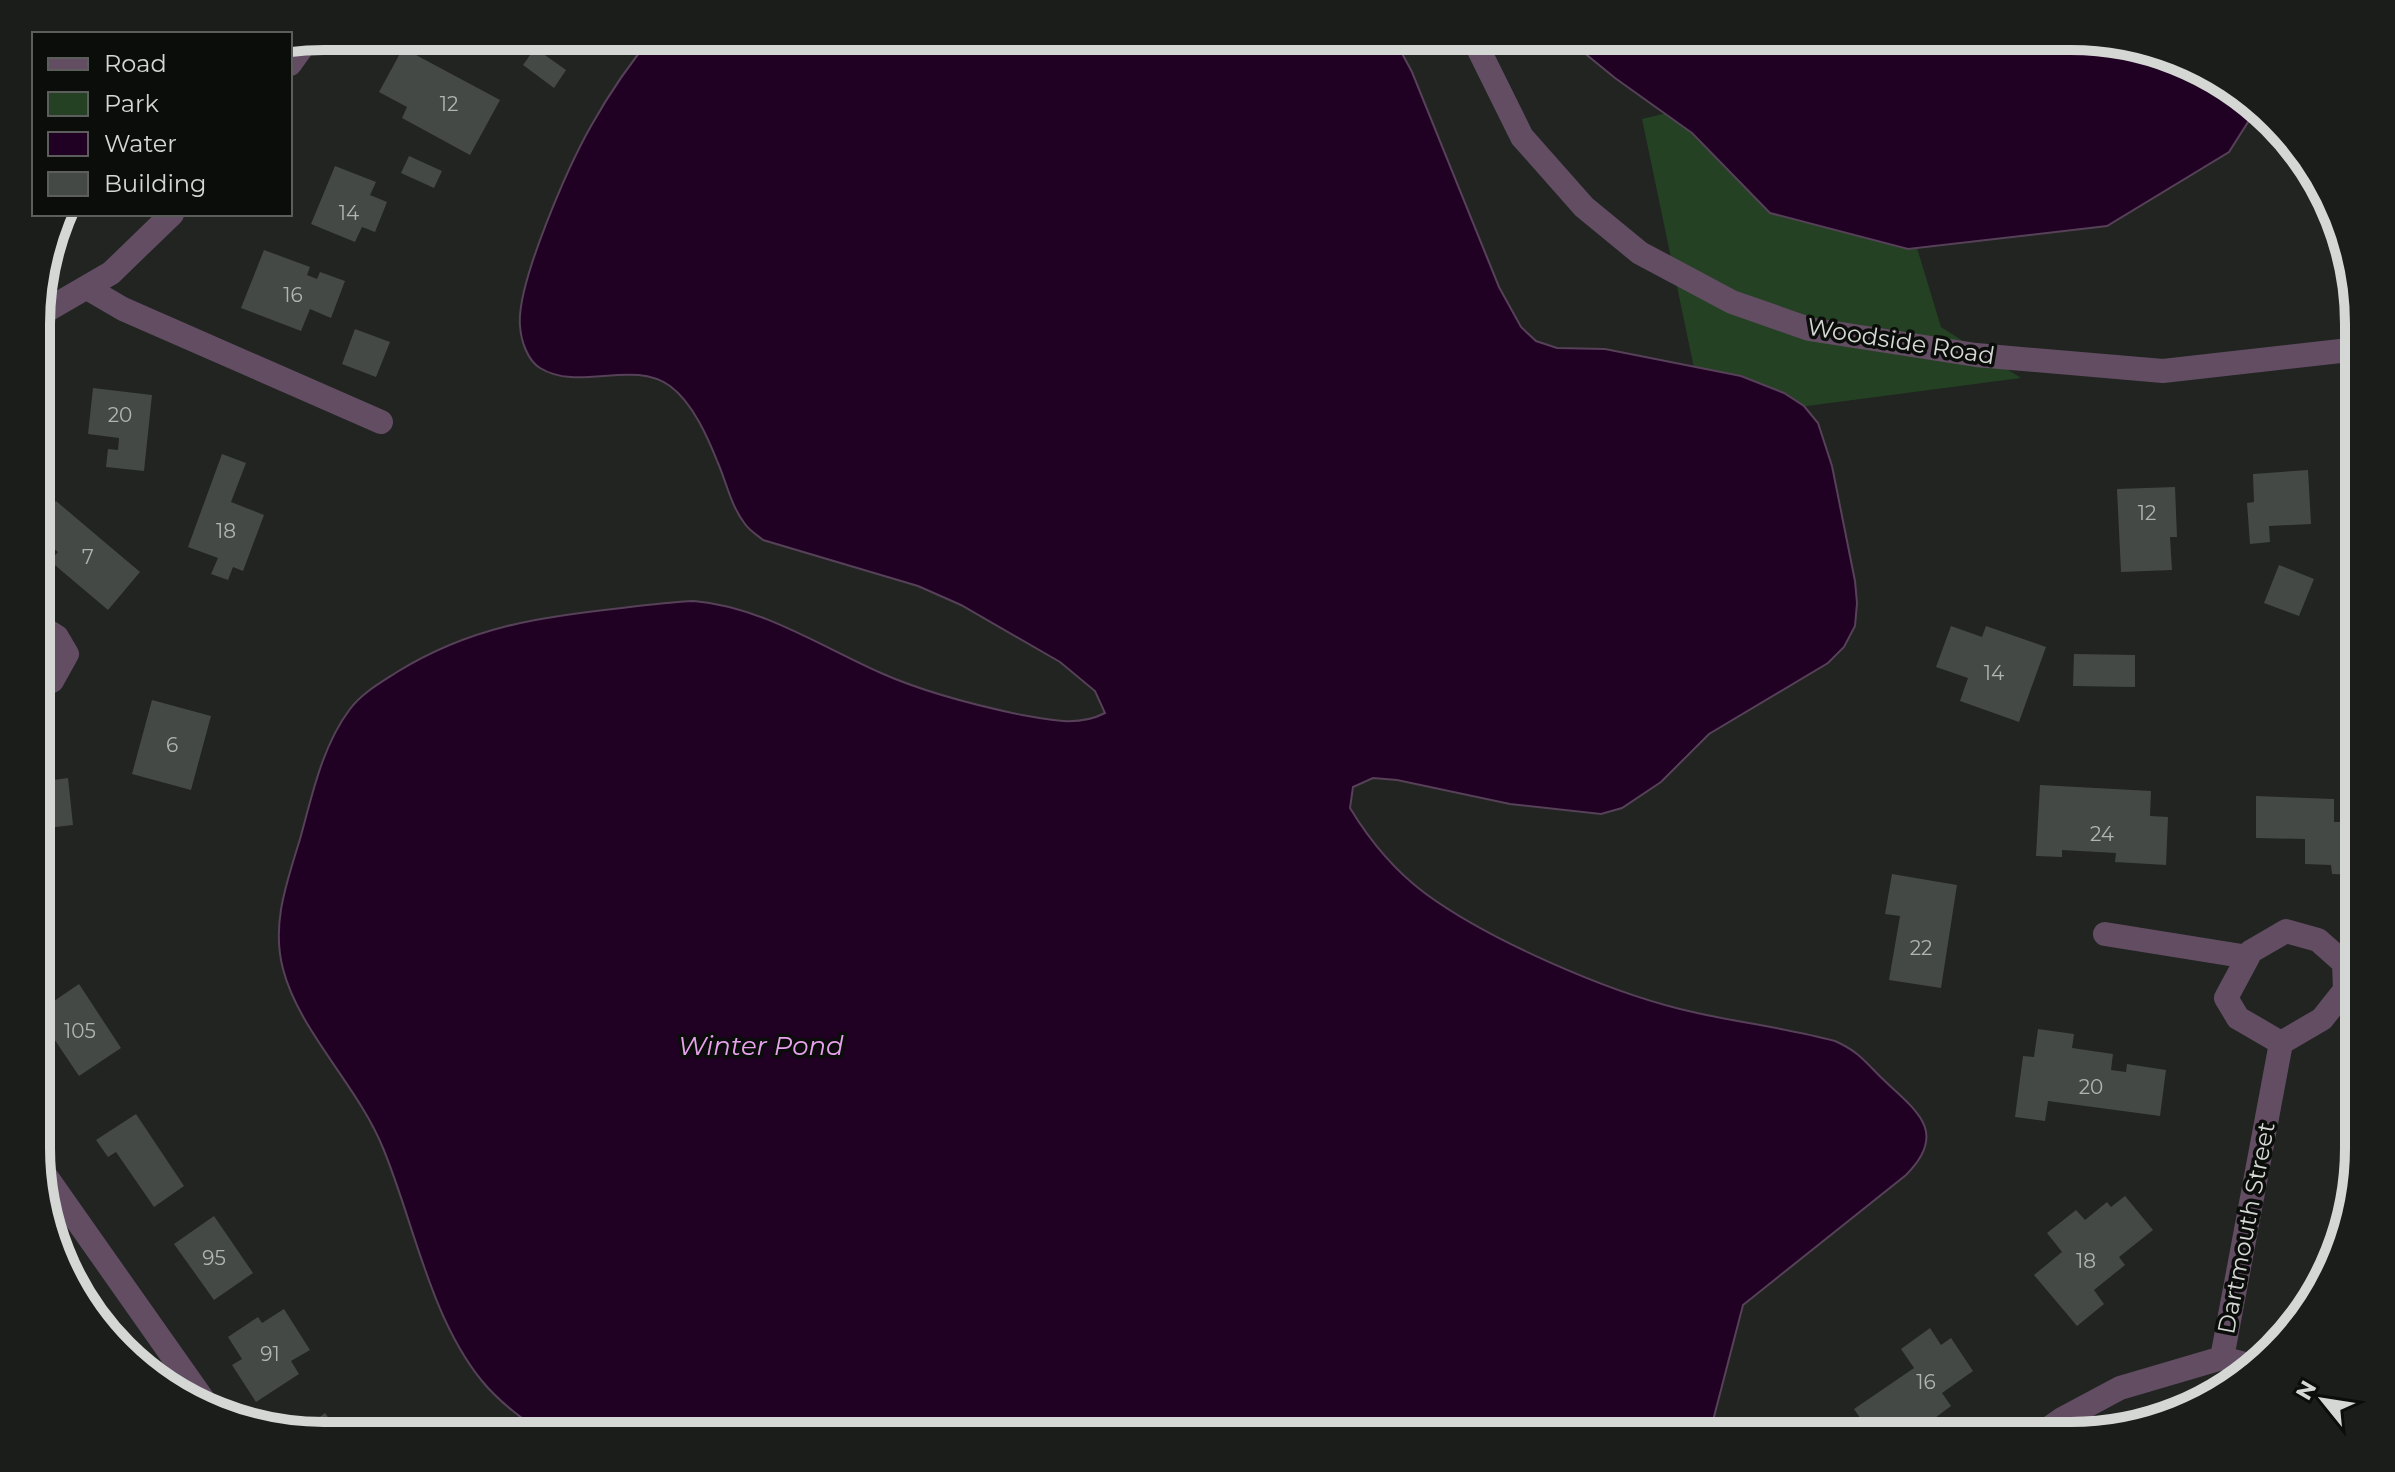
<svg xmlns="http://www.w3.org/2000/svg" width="2395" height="1472" font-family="Montserrat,sans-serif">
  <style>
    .green { fill: #244124 }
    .water { fill: #200123; stroke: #564158; stroke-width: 2 }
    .building { fill: #454945 }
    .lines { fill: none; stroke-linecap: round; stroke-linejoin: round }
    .minor { stroke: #624d63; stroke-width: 24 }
    .labels { text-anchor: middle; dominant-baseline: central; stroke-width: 7; stroke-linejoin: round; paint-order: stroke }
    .number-label { font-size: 20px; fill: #b1b4b1 }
    .street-label { font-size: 24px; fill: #d5d7d5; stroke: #0b0d0b }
    .water-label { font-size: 26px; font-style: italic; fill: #e9a2ed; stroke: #0b0d0b }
    .rim { fill: none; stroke: #d5d7d5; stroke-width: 10 }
  </style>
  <rect width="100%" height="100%" fill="#212420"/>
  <path class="green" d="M1729,98L1914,238L1941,327L2021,378L1784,409L1694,368L1642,119Z"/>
  <path class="water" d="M653,36H1387L1397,44L1412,72L1499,287L1521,327L1536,341L1557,348L1605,349L1741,376L1784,393L1804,406L1818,423L1832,466L1855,581L1857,603L1855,626L1844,647L1828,663L1709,734L1661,782L1622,808L1601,814L1510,804L1397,780L1373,778L1353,787L1350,808C1370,841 1395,871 1426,894C1489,940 1604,990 1680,1009C1731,1022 1784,1027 1835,1041C1862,1053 1867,1065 1888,1084C1921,1114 1946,1135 1906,1175L1743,1305L1709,1436H547C524,1420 500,1403 482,1381C430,1317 414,1223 383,1148C358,1086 299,1031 283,969C271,924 287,882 300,839C312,796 322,746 350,709C362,693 380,683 397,672C470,627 538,617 622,608C646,605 670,602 694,601C762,607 820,646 881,673C926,693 974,705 1022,715C1050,720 1078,727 1105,713L1095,691L1060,662L961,605L918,586L763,540C757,535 749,530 745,524C731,506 727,484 718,463C708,438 693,403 670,386C632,359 579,392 540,368C527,360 521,340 520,326C516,284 569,165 591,126C609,94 629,64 653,36Z
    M1568,36H2071L2163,51L2230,84L2255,111L2229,152L2107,226L1908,249L1770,213L1692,133L1615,78L1571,42Z"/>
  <path class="building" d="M403,48L500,100L470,155L402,118L407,107L379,92Z
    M535,48L566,70L554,88L523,65Z
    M409,156L442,171L434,188L401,173Z
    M335,166L376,182L370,195L387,202L375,232L362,227L355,242L311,224Z
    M264,250L310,267L307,275L317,279L320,272L345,281L331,318L310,309L301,331L241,308Z
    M355,329L390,342L376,377L342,364Z
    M93,388L152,395L144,471L106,467L108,449L118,450L119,438L88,434Z
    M222,454L246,463L231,502L264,515L243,571L233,567L228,580L211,574L218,558L188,547Z
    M2308,470L2311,524L2269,526L2270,542L2250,544L2247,503L2254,502L2253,474Z
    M2175,487L2177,537H2170L2172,570L2121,572L2117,489Z
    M56,501L140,572L108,610L50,561L58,552L38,536V522Z
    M2279,565L2314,579L2299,616L2264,603Z
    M1951,626L1982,637L1986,626L2046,647L2019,722L1960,701L1968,678L1936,667Z
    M2074,654L2135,655V687L2073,686Z
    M152,700L211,716L191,790L132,774Z
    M68,778L73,825L38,829V782Z
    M2040,785L2151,791L2150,816L2168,817L2166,865L2115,862L2116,853L2062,850V857L2036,856Z
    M2256,796L2334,799V822H2358V875L2332,874L2331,865L2305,864V839L2256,838Z
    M1892,874L1957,885L1941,988L1889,980L1900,916L1885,914Z
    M38,895L54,926L38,934Z
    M79,984L121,1048L79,1076L38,1015V1012Z
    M2038,1029L2074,1034L2072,1048L2113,1054L2111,1070L2126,1072L2127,1064L2166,1070L2160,1116L2048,1101L2045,1121L2015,1117L2023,1056L2034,1057Z
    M136,1114L184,1186L154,1207L116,1152L108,1157L96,1140Z
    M2125,1196L2153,1230L2119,1257L2125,1265L2094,1290L2104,1304L2077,1326L2034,1275L2062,1252L2047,1233L2076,1210L2085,1220L2107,1202L2111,1207Z
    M214,1216L253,1273L214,1300L174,1244Z
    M284,1309L310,1350L291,1361L299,1374L256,1402L232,1365L242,1359L228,1337L258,1317L262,1323Z
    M1930,1328L1941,1345L1951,1338L1973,1371L1942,1393L1951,1406L1912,1435H1872L1854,1409L1914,1368L1901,1349Z
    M325,1413L338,1431L356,1418L369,1436H324L299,1433Z"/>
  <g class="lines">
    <path class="minor" d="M1472,36L1522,137L1584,207L1640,253L1732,302L1809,329L1976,355L2163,371L2358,349
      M290,64L308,39
      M87,288L123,309L381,422
      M38,312L49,309L111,273L172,214
      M38,625L57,637L67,654L52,681L38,685
      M2248,957L2250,952L2286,931L2318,940L2344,963L2345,990L2322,1019L2281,1043
      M38,1165L209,1408
      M2222,1358L2249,1365
      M2039,1435L2062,1419L2120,1388L2222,1358L2281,1043L2238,1018L2226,998L2248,957L2105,934"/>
  </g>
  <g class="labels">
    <g class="number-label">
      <text x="449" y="104">12</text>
      <text x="349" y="213">14</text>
      <text x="293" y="295">16</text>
      <text x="120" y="415">20</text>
      <text x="2147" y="513">12</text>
      <text x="226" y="531">18</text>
      <text x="88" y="557">7</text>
      <text x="1994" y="673">14</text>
      <text x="172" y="745">6</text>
      <text x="2102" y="834">24</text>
      <text x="1921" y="948">22</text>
      <text x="80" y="1031">105</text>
      <text x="2091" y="1087">20</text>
      <text x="214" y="1258">95</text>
      <text x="2086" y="1261">18</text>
      <text x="270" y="1354">91</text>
      <text x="1926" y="1382">16</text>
    </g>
    <g class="street-label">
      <text transform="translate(1901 341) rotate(9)">Woodside Road</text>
      <text transform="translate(2246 1228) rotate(-79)">Dartmouth Street</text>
    </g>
    <g class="water-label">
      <text x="761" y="1046">Winter Pond</text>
    </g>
  </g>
  <path d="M0 0H2395V1472H0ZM324 50H2071A274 274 0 0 1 2345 324V1148A274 274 0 0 1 2071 1422H324A274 274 0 0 1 50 1148V324A274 274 0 0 1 324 50Z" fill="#1b1d1b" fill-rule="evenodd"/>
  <path class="rim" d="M324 50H2071A274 274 0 0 1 2345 324V1148A274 274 0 0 1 2071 1422H324A274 274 0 0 1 50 1148V324A274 274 0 0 1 324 50Z"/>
  <rect x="32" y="32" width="260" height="184" fill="#0b0d0b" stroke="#5c5e5c" stroke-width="2"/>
  <rect x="48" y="58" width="40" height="12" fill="#624d63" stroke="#5c5e5c" stroke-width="2"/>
  <text x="104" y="72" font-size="24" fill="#d5d7d5">Road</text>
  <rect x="48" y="92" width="40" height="24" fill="#244124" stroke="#5c5e5c" stroke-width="2"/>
  <text x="104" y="112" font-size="24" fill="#d5d7d5">Park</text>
  <rect x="48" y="132" width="40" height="24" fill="#200123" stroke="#5c5e5c" stroke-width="2"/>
  <text x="104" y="152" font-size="24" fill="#d5d7d5">Water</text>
  <rect x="48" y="172" width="40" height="24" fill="#454945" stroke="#5c5e5c" stroke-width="2"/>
  <text x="104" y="192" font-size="24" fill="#d5d7d5">Building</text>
  <g transform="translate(2323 1400) rotate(300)" stroke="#0b0d0b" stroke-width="6" paint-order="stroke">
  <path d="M0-6L14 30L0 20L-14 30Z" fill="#d5d7d5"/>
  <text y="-12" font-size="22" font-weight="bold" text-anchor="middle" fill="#d5d7d5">N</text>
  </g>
</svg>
